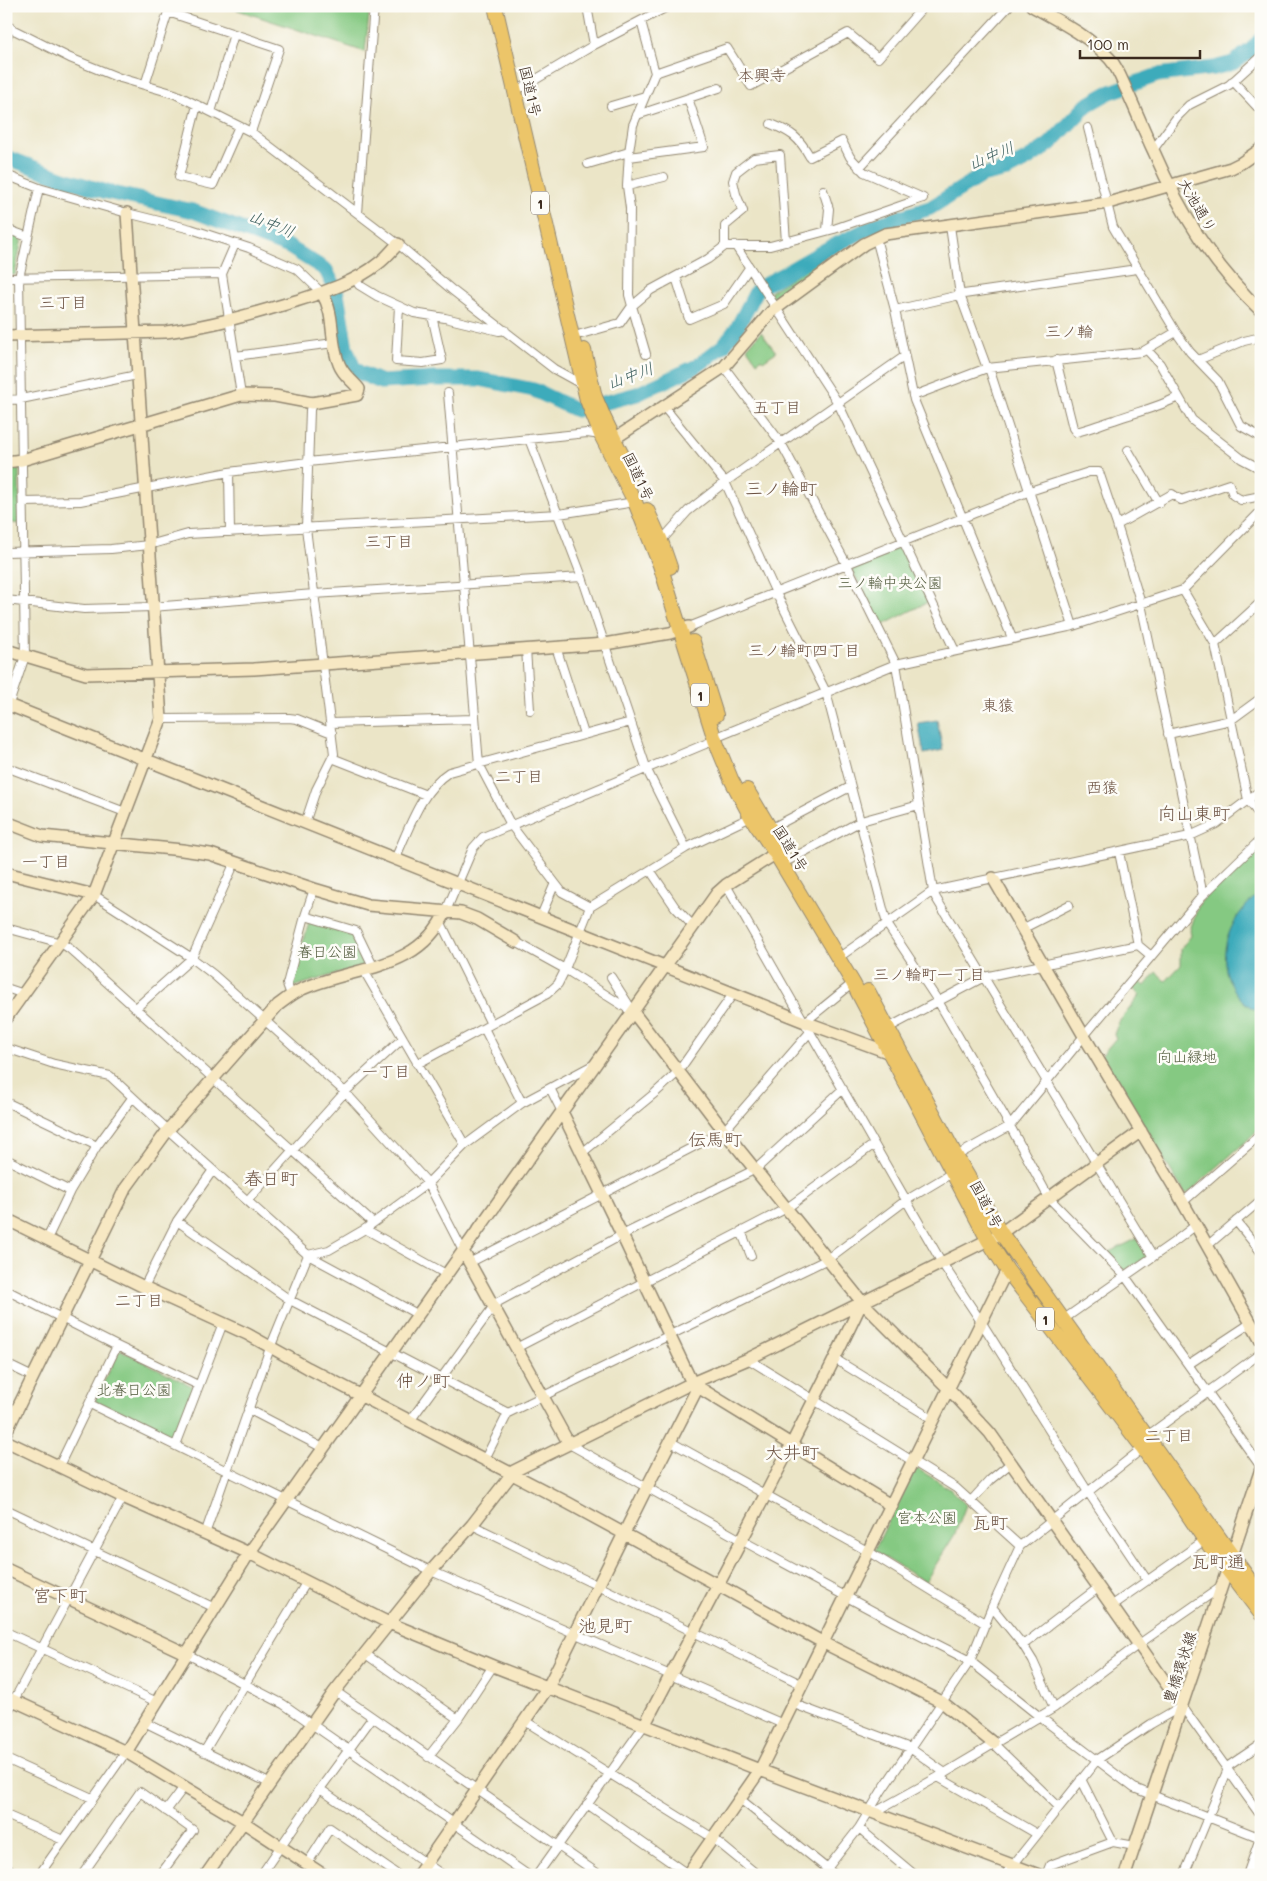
<svg xmlns="http://www.w3.org/2000/svg" width="1267" height="1881" font-family="Mali,'Klee One',sans-serif">
  <style>
    .green { fill: #85c982; stroke: #607a50 }
    .water { fill: #3dabbb; stroke: #3c6a6c }
    .lines { fill: none; stroke-linecap: round; stroke-linejoin: round }
    .river { stroke: #3dabbb; stroke-width: 15 }
    .street-casing { stroke: #938872; stroke-width: 10 }
    .secondary-casing { stroke: #938872; stroke-width: 14 }
    .highway-casing { stroke: #938872; stroke-width: 16 }
    .street { stroke: #fff; stroke-width: 8 }
    .secondary { stroke: #f7e8c3; stroke-width: 11 }
    .highway { stroke: #ecc569; stroke-width: 14 }
    .labels { text-anchor: middle; dominant-baseline: central; stroke-width: 5; stroke-linejoin: round; paint-order: stroke }
    .shield { fill: #fdfcf7; stroke: #75695f; stroke-width: 1 }
    .shield-label { font-size: 14px; font-weight: bold; fill: #3b2a1e }
    .street-label { font-size: 15px; fill: #3b2a1e; stroke: #fdfcf7 }
    .park-label { font-size: 15px; fill: #515a3c; stroke: #fdfcf7 }
    .neighbourhood-label { font-size: 16px; fill: #6c5242; stroke: #fdfcf7 }
    .water-label { font-size: 16px; font-style: italic; fill: #3c5e5d; stroke: #fdfcf7 }
    .quarter-label { font-size: 18px; fill: #6c5242; stroke: #fdfcf7 }
  </style>
  <rect width="100%" height="100%" fill="#fdfcf7"/>
  <filter id="ink" filterUnits="userSpaceOnUse"><feTurbulence type="fractalNoise" baseFrequency=".02" numOctaves="2"/><feDisplacementMap in="SourceGraphic" scale="10" xChannelSelector="R" yChannelSelector="G"/><feConvolveMatrix kernelMatrix="1 2 1 2 8 2 1 2 1" color-interpolation-filters="sRGB"/></filter>
  <filter id="wash" filterUnits="userSpaceOnUse"><feTurbulence type="fractalNoise" baseFrequency=".0096" numOctaves="4" result="noise"/><feDisplacementMap in="SourceGraphic" scale="20" xChannelSelector="R" yChannelSelector="G"/><feGaussianBlur stdDeviation="1.12" result="paint"/><feColorMatrix in="noise" values="0 0 0 0 0 0 0 0 0 0 0 0 0 0 0 0 0 1.4 0 .05"/><feComposite in="paint" operator="in"/></filter>
  <g filter="url(#wash)">
    <rect width="100%" height="100%" fill="#ebe5c7"/>
    <path class="green" d="M226,6H370L365,52Z
      M6,233L22,238L15,275H6Z
      M818,261L824,268L778,300L775,301L770,293L773,290Z
      M761,332L776,352L763,361L761,359L757,362L747,348Z
      M19,466L20,524L6,522V468Z
      M899,547H903L928,602L881,626L852,570L853,567Z
      M1261,843V1128L1187,1194H1185L1101,1056L1116,1038L1114,1034L1119,1022L1140,995L1130,986L1136,978L1145,986L1156,972L1166,981L1181,965V948L1191,936L1190,930L1199,904L1205,897L1227,880Z
      M310,920L355,935L369,964L293,987L290,982Z
      M1138,1238L1148,1253V1256L1126,1270H1123L1108,1253Z
      M121,1350L192,1386L193,1390L174,1438L171,1439L97,1404L95,1400L119,1351Z
      M918,1469L950,1489L966,1505L955,1534L925,1582L874,1551L913,1470Z"/>
    <path class="water" d="M937,720L943,750L924,754L918,723Z
      M1261,890V1011H1259C1247,1007 1239,998 1233,988C1217,961 1225,930 1245,907C1250,901 1257,896 1261,890Z"/>
    <g class="lines">
      <path class="river" d="M6,157L64,179L107,192L193,211L289,247L326,270L337,293L346,348L353,366L358,372L381,382L433,379H479L534,390L576,410L607,402L637,394L697,366L723,346L737,328L757,290L766,284L827,249L876,225L930,208L981,176L1007,170L1028,159L1050,144L1087,105L1108,93L1158,75L1214,68L1233,63L1252,49L1261,39"/>
    </g>
  </g>
  <g filter="url(#ink)">
    <g class="lines">
      <defs>
        <path id="street" d="M6,26L70,58L117,77L175,94L251,132L398,244L452,290L554,369L583,385
          M6,40L10,27
          M594,45L669,6
          M655,73L727,48L751,86L848,33L878,58L924,6
          M1233,81L1261,111
          M145,85L168,12L279,49L251,132
          M523,87L594,45L587,6
          M197,105L179,177L213,185L239,126
          M611,106L645,96
          M211,112L234,34
          M637,115L719,88
          M771,124C791,132 799,137 810,157L842,141L850,157L864,172L923,198
          M1088,128L1113,227L1176,332L1190,352L1218,381L1241,426L1261,437
          M1153,150L1177,117L1189,105L1229,85L1261,56
          M629,157L704,147L688,98
          M588,164L629,152
          M859,168L1009,6
          M6,175L39,188L127,213L191,229L249,248L297,269L322,293
          M627,186L664,177
          M823,190L829,209L827,230
          M358,213L374,6
          M950,226L960,295L987,368L990,371L1073,626
          M6,229L28,237
          M876,238L895,310L914,400L1012,638
          M235,244L222,274L241,395
          M735,245L838,403L955,651
          M725,246V226L743,211L736,194L733,181L736,172L754,158L780,155L786,242
          M676,277L689,319L724,304L749,268
          M6,278L222,274
          M355,278L359,285L377,296L414,313L445,318L499,331L505,330
          M399,306L396,361L423,363L442,360L432,316
          M895,310L964,294L1137,269
          M581,334L620,323L632,306L629,295L630,208L627,186L629,152L633,125L655,73L641,21
          M1147,350L1160,364L1192,420L1242,459L1261,469
          M646,354L632,306L651,290L708,259L725,246H770L834,229L923,198
          M235,356L334,343
          M1056,360L1073,428L1076,432C1090,429 1100,424 1114,420C1136,412 1157,408 1178,397
          M1198,360L1244,341L1261,337
          M724,367L781,443L847,565L896,664L933,891L936,898L1153,1257
          M448,393L479,764L511,825L555,883L541,916
          M913,396L987,368L1142,352L1176,332
          M6,400L21,399L137,375
          M664,407L725,482L776,593L826,692L887,924L938,1001L1010,1126L1049,1198L1125,1276L1261,1467
          M529,439L582,577L647,770L686,848
          M1128,450L1159,503
          M229,472L230,532
          M23,502L80,501L229,472L308,462L587,433L601,435
          M661,541L688,511L725,482L905,356
          M6,552L111,549L149,545L188,534L559,514L635,502
          M1183,590L1215,644L1248,800L1261,817
          M6,600L84,609L152,607L314,594L582,577
          M689,627L1030,491L1089,472H1099L1117,525
          M1215,644L1261,602
          M556,647L584,734
          M526,649L530,710
          M6,713L25,656L19,278L39,188
          M161,719L289,718L297,719L332,733
          M331,723L474,719
          M1168,734L1231,720L1261,698
          M722,735L896,664L1073,626L1183,590L1261,511
          M332,758L426,795
          M6,767L125,812
          M305,823L316,790L334,754L306,528L310,410L312,403
          M770,829L850,787
          M1119,852L1138,945L1150,955
          M395,859C409,829 420,791 449,772L631,722
          M789,860L861,821L919,805
          M650,870L675,907L693,926
          M555,883L562,892L590,907
          M726,885L942,1263L982,1323L1088,1492L1147,1580
          M94,895L192,958L214,975L345,1092L428,1183L463,1251
          M1203,895L1141,604L1117,525L1172,494L1181,500L1229,484L1233,495L1241,500L1261,496
          M446,911L473,848L483,837L715,740
          M305,916L314,889
          M441,923L491,1024
          M6,928L61,943L70,949L373,1223
          M1022,929L1069,905
          M516,942L565,969L633,1012
          M838,958L933,891L1190,836L1216,824L1261,790
          M363,969L465,1145
          M611,977L632,1010
          M6,988L24,994
          M291,995L287,984L305,916L356,931L373,966
          M136,1008L192,958L235,862
          M805,1022L853,983
          M484,1028L522,1103
          M888,1028L984,977L1138,945
          M6,1048L54,1064L110,1076L168,1130L308,1255L417,1314
          M417,1064L547,994L558,984L563,974L590,907L686,848L751,817
          M550,1088L562,1112
          M6,1102L97,1146
          M582,1153L655,1093L678,1072L733,994
          M956,1156L1010,1126L1084,1036L1203,895L1261,839
          M6,1159L70,1191
          M248,1200L345,1092L403,1038
          M1183,1202L1261,1134
          M177,1221L290,1300L508,1413
          M1236,1221L1261,1252
          M365,1229L446,1274
          M741,1231L751,1256
          M47,1239L70,1191L97,1146L132,1098
          M1207,1246L1261,1200
          M469,1263L724,1131L810,1032
          M144,1287L177,1221L213,1170
          M6,1290L117,1346L198,1385
          M1064,1319L1174,1242L1196,1225
          M516,1348L787,1208L873,1145
          M748,1359L956,1488L1020,1546
          M835,1359L934,1420
          M6,1364L33,1377
          M1189,1364L1251,1323
          M90,1404L431,1571L783,1724
          M248,1409L323,1448
          M410,1421L496,1303L622,1235L756,1169L843,1089
          M1147,1436L1261,1353
          M671,1442L869,1552L986,1624
          M569,1444L741,1540L897,1624L970,1661L1040,1717L1134,1788L1261,1838
          M176,1445L223,1323
          M485,1459L508,1413L828,1259L905,1201L952,1173
          M59,1466L117,1346
          M971,1501L990,1480L1011,1463
          M6,1509L215,1608
          M472,1525L803,1685
          M205,1534L270,1348L308,1255L329,1250L365,1229L428,1183L465,1145L522,1103L593,1065
          M1111,1606L1205,1540
          M992,1607L1023,1645L1033,1661L1054,1708
          M6,1632L157,1702
          M1023,1645L1098,1588
          M364,1653L458,1719
          M187,1654L283,1704L528,1875
          M335,1691L600,1875
          M794,1704L910,1748L945,1773
          M6,1715L123,1497
          M525,1721L713,1838L758,1875
          M144,1722L271,1784
          M993,1743L1059,1807
          M204,1752L306,1583
          M428,1757L458,1719L493,1666
          M6,1759L92,1798
          M1227,1767L1261,1744
          M938,1777L1037,1834
          M320,1789L443,1875
          M740,1799L835,1875
          M587,1804L689,1875
          M166,1811L184,1787
          M875,1812L938,1777L1054,1708L1139,1644L1221,1587
          M6,1815L63,1840
          M859,1828L915,1875
          M1113,1842L1135,1846
          M307,1864L330,1828L398,1875
          M39,1875L126,1752
          M82,1875L140,1792L193,1830L160,1875
          M261,1875L320,1789L372,1718
          M537,1875L645,1724
          M822,1875L859,1828L882,1790L970,1661L992,1607L1020,1546L1143,1448
          M1005,1875L1097,1760L1151,1724L1182,1706L1261,1816
          M1046,1875L1050,1865L1113,1842L1081,1779
          M1184,1875L1228,1769
          M1247,1875L1260,1838"/>
        <path id="secondary" d="M1032,6C1059,21 1089,36 1110,59C1117,67 1122,80 1126,89C1136,110 1144,131 1154,152C1181,214 1211,263 1261,311
          M6,336L166,332C211,326 253,314 296,301C324,292 356,282 379,263C386,258 392,250 398,244
          M614,439L724,367L771,312L864,244L885,234L1108,203L1231,168L1241,163L1261,149
          M6,462L22,460L241,395L275,396L312,403L357,395L359,389C352,380 343,375 339,364C329,341 336,316 322,293
          M6,650L86,674L254,669L605,644L670,633L689,627
          M6,704L805,1022L890,1053H893
          M6,822L42,836L182,850L210,854L314,889L368,905L461,913L477,919L516,942
          M6,873L94,895
          M993,878L1084,1036L1177,1192L1261,1341
          M633,1012L724,1131L862,1302L949,1389L990,1433L1182,1706
          M6,1018L94,895L161,719L127,213
          M6,1219L144,1287L247,1334L308,1368L568,1503L824,1643L942,1702L993,1743
          M463,1251L569,1444
          M698,1387L892,1506
          M6,1432L125,1189L168,1130L278,1005C285,1000 292,994 300,990C354,965 418,973 446,911
          M6,1441L123,1497L249,1553L389,1623L493,1666L760,1770L1039,1875
          M6,1569L187,1654
          M6,1697L126,1752L243,1822L324,1875
          M645,1724C718,1584 794,1445 862,1302
          M126,1752L249,1553L717,893L726,885L783,849
          M6,1870L15,1875
          M206,1875L335,1691L431,1571L472,1525L514,1471L692,1383L748,1359L988,1240L1001,1233L1141,1131
          M418,1875L548,1687L647,1487L698,1387L692,1383L622,1235L562,1112
          M687,1875L760,1770L1007,1270
          M1125,1875L1261,1469"/>
        <path id="highway" d="M495,6L587,400L601,435L635,502L660,565L715,740L731,779L751,817L776,854L853,983L988,1240L1007,1270L1143,1448L1205,1540L1261,1614
          M584,350L595,397L604,418L631,474
          M647,510L661,541L670,567
          M693,642L716,715
          M747,790L777,840
          M868,991L956,1156L1001,1233L1261,1596"/>
      </defs>
      <use href="#street" class="street-casing"/>
      <use href="#secondary" class="secondary-casing"/>
      <use href="#highway" class="highway-casing"/>
      <use href="#street" class="street"/>
      <use href="#secondary" class="secondary"/>
      <use href="#highway" class="highway"/>
    </g>
  </g>
  <g class="labels">
    <g class="shield">
      <rect x="531" y="191.5" width="18" height="23" rx="4"/>
      <rect x="691" y="683.5" width="18" height="23" rx="4"/>
      <rect x="1036" y="1307.5" width="18" height="23" rx="4"/>
    </g>
    <g class="shield-label">
      <text x="540" y="203">1</text>
      <text x="700" y="695">1</text>
      <text x="1045" y="1319">1</text>
    </g>
    <g class="street-label">
      <text transform="translate(531 91) rotate(77)">国道1号</text>
      <text transform="translate(1198 205) rotate(60)">大池通り</text>
      <text transform="translate(639 476) rotate(64)">国道1号</text>
      <text transform="translate(791 848) rotate(58)">国道1号</text>
      <text transform="translate(987 1204) rotate(62)">国道1号</text>
      <text transform="translate(1179 1667) rotate(-72)">豊橋環状線</text>
    </g>
    <g class="park-label">
      <text x="890" y="582">三ノ輪中央公園</text>
      <text x="327" y="951">春日公園</text>
      <text x="1187" y="1056">向山緑地</text>
      <text x="134" y="1389">北春日公園</text>
      <text x="927" y="1517">宮本公園</text>
    </g>
    <g class="neighbourhood-label">
      <text x="762" y="74">本興寺</text>
      <text x="63" y="301">三丁目</text>
      <text x="1069" y="330">三ノ輪</text>
      <text x="777" y="406">五丁目</text>
      <text x="389" y="540">三丁目</text>
      <text x="804" y="649">三ノ輪町四丁目</text>
      <text x="998" y="704">東猿</text>
      <text x="519" y="775">二丁目</text>
      <text x="1102" y="786">西猿</text>
      <text x="46" y="860">一丁目</text>
      <text x="929" y="973">三ノ輪町一丁目</text>
      <text x="386" y="1070">一丁目</text>
      <text x="139" y="1299">二丁目</text>
      <text x="1169" y="1434">二丁目</text>
    </g>
    <g class="water-label">
      <text transform="translate(991 155) rotate(-22)">山中川</text>
      <text transform="translate(272 223) rotate(22)">山中川</text>
      <text transform="translate(630 375) rotate(-20)">山中川</text>
    </g>
    <g class="quarter-label">
      <text x="781" y="488">三ノ輪町</text>
      <text x="1194" y="813">向山東町</text>
      <text x="715" y="1139">伝馬町</text>
      <text x="271" y="1178">春日町</text>
      <text x="423" y="1380">仲ノ町</text>
      <text x="792" y="1452">大井町</text>
      <text x="990" y="1522">瓦町</text>
      <text x="1218" y="1561">瓦町通</text>
      <text x="60" y="1595">宮下町</text>
      <text x="605" y="1625">池見町</text>
    </g>
  </g>
  <rect width="1267" height="1881" fill="none" stroke="#fdfcf7" stroke-width="25"/>
  <path d="M1080 50v8h120v-8" fill="none" stroke="#3b2a1e" stroke-width="2.5"/>
  <text x="1087" y="50" font-size="15" fill="#3b2a1e" stroke="#fdfcf7" stroke-width="4" paint-order="stroke">100 m</text>
</svg>
